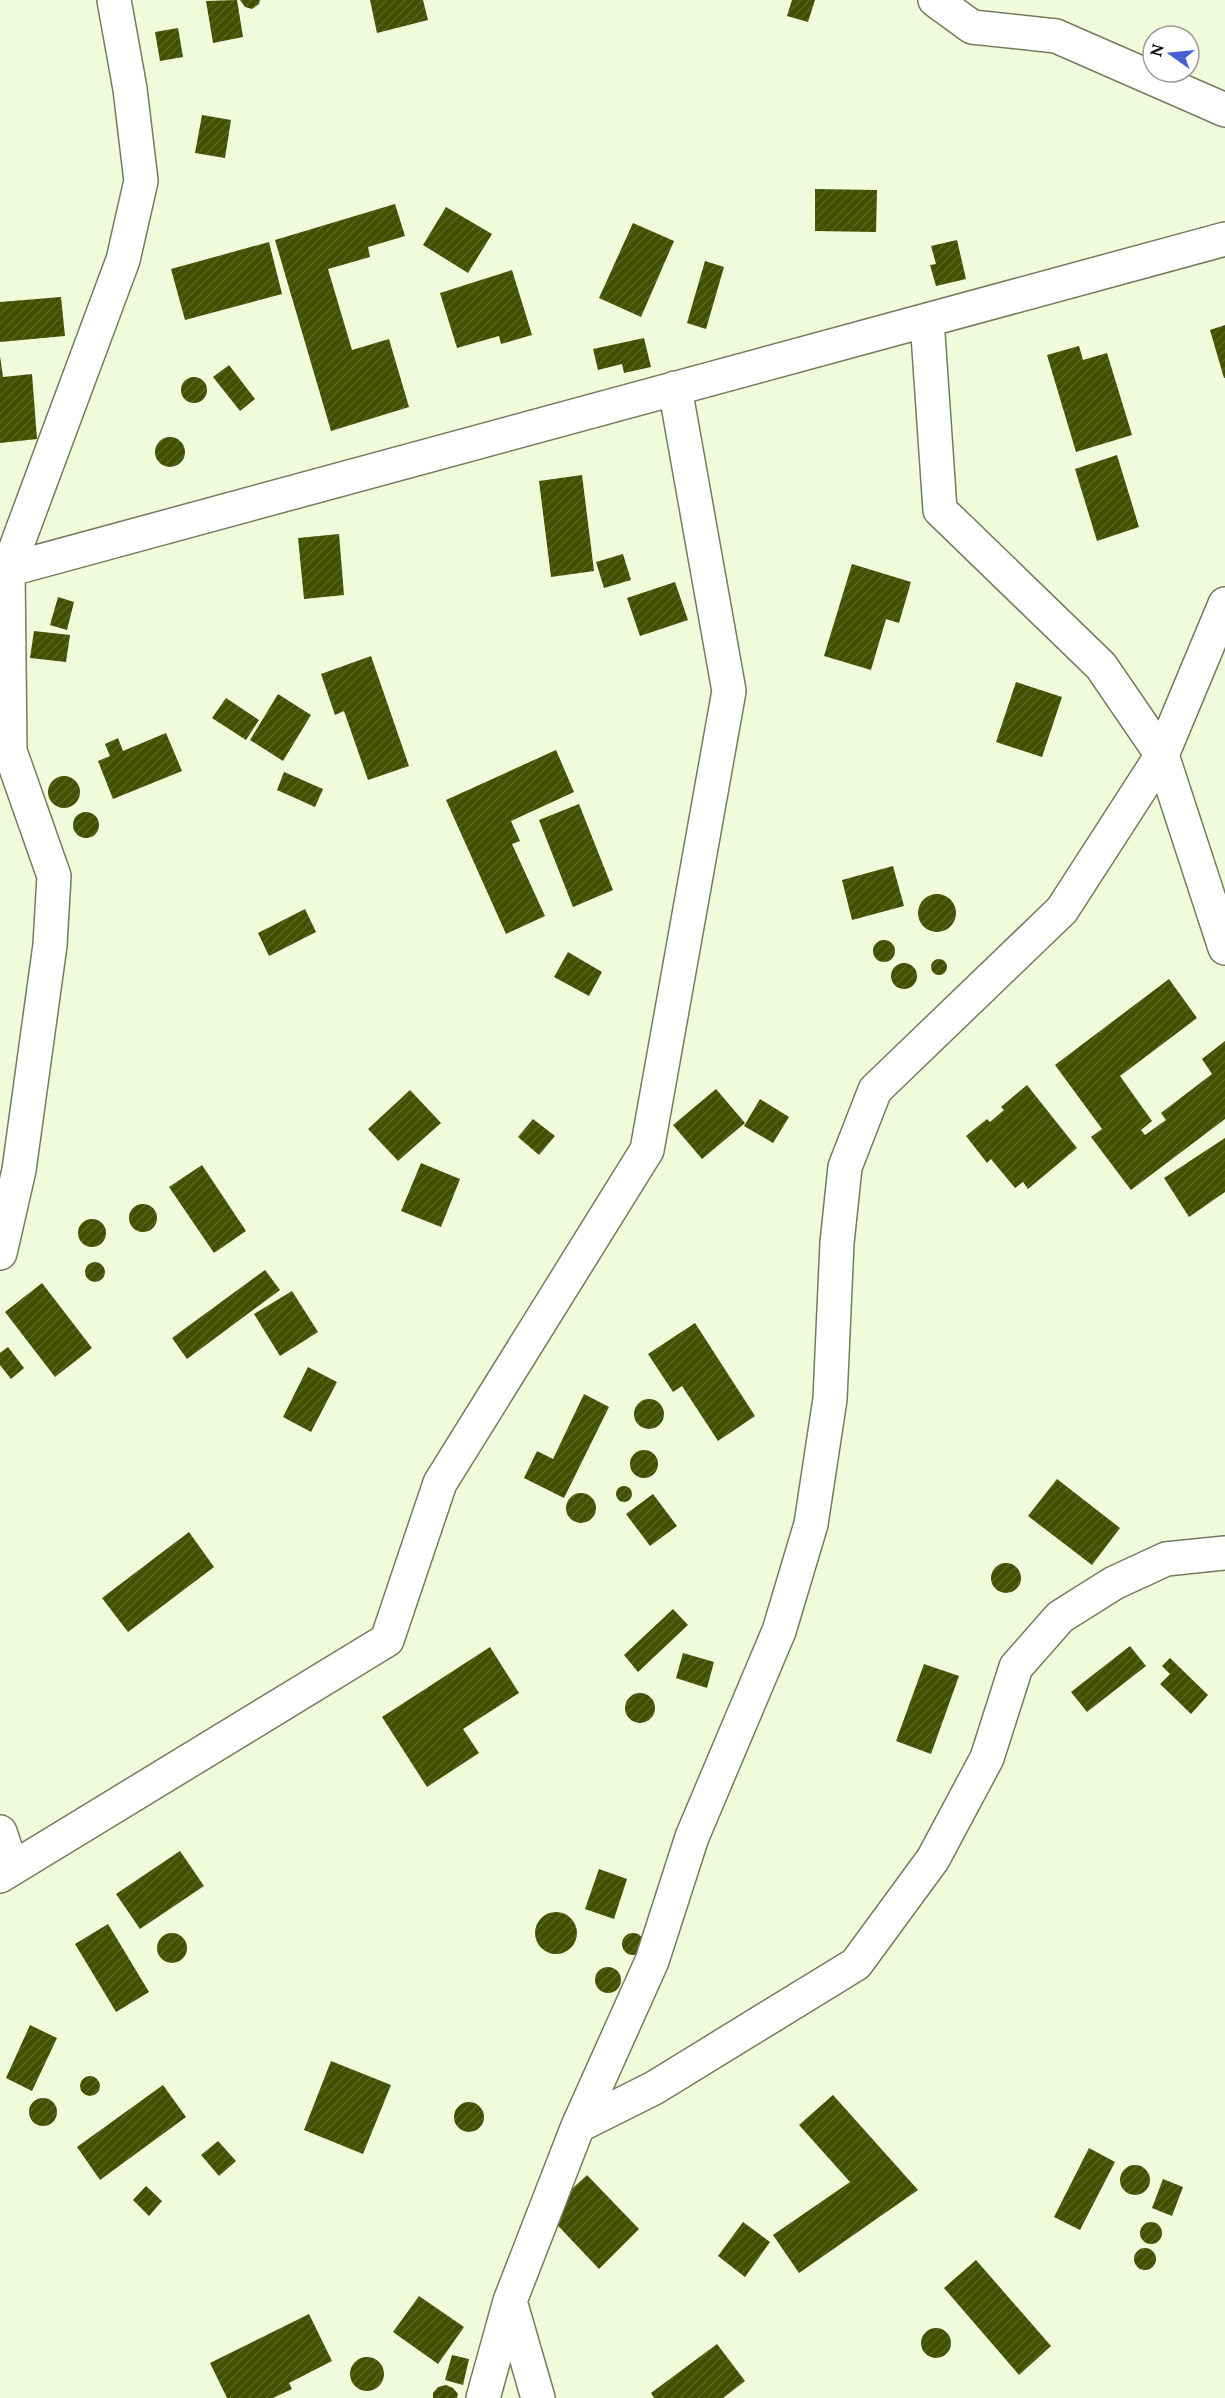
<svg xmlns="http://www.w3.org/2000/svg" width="1225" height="2398" font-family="Lora,serif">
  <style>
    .building { fill: url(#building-hatch) }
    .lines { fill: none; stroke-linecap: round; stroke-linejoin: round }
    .minor-casing { stroke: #747c60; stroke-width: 36 }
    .minor { stroke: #fff; stroke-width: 33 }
  </style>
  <defs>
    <pattern id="building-hatch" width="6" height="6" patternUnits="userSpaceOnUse" patternTransform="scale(1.5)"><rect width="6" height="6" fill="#425000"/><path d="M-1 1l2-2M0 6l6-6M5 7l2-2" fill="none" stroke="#596424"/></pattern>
  </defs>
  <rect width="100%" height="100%" fill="#f1fada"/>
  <path class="building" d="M237,0L243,37L213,43L206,1Z
    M240,0H260L259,4L252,9L245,7Z
    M370,0H423L428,20L377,33Z
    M792,0H815L808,22L787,16Z
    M178,28L183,57L160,61L155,32Z
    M202,115L231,120L225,158L195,153Z
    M815,189L877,190L876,232L815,231Z
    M395,204L405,236L368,247L370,257L328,269L352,350L389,339L409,407L331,431L275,240Z
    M446,207L492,234L468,273L423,245Z
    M633,223L674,241L641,317L599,298Z
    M957,240L966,279L936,286L930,265L936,264L931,246Z
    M269,242L282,294L185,320L171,269Z
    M705,261L724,267L706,329L687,323Z
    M512,270L532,335L501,344L499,336L457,348L440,293Z
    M61,297L65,336L0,342V302Z
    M1225,325V378H1224L1210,330Z
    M644,338L651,367L624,373L622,364L598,370L593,349Z
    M1079,346L1083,360L1107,353L1132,435L1076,452L1047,355Z
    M0,356L3,377L32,374L37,439L0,443Z
    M229,365L255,399L240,411L213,377Z
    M181 390a13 13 0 1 1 26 0a13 13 0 1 1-26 0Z
    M155 452a15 15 0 1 1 30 0a15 15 0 1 1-30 0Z
    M1117,455L1139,527L1097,541L1075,469Z
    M582,475L594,571L551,577L539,481Z
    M339,534L344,595L304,599L298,538Z
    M623,554L631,580L604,588L596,562Z
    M852,564L911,582L899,623L886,619L871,670L824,656Z
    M675,582L688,620L640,636L627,598Z
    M58,597L74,602L67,630L50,625Z
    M34,631L70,635L66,662L30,658Z
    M371,656L409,766L368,780L344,711L335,715L321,674Z
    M1016,682L1062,697L1042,757L996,742Z
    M278,694L311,715L283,761L250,740Z
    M226,698L259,720L246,740L212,718Z
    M166,733L182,771L113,799L98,761L110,756L105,744L118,738L123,751Z
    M556,750L574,792L511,821L520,841L512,844L545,916L506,934L446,800Z
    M284,772L323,789L315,807L277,790Z
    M48 792a16 16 0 1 1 32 0a16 16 0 1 1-32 0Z
    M579,804L613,890L573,907L539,820Z
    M73 825a13 13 0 1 1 26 0a13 13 0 1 1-26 0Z
    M893,866L904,906L852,920L842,880Z
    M918 913a19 19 0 1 1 38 0a19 19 0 1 1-38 0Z
    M305,909L316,932L269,956L258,933Z
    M873 951a11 11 0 1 1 22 0a11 11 0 1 1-22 0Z
    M568,952L602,972L589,996L554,977Z
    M931 967a8 8 0 1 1 16 0a8 8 0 1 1-16 0Z
    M891 976a13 13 0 1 1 26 0a13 13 0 1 1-26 0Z
    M1169,979L1197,1018L1120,1076L1152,1121L1141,1130L1145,1135L1166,1120L1161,1113L1212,1074L1202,1059L1225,1041V1119L1131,1190L1091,1137L1102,1129L1055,1065Z
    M1027,1085L1077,1148L1028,1189L1023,1182L1015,1188L991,1159L987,1163L966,1136L987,1119L990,1122L1004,1110L1001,1107Z
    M716,1089L745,1123L702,1159L673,1125Z
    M410,1090L441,1123L398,1161L368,1129Z
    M760,1099L789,1117L773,1143L744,1126Z
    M533,1119L555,1136L539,1155L518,1137Z
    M1225,1138V1192L1189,1217L1164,1178Z
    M421,1163L460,1179L441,1227L401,1211Z
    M202,1165L246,1231L214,1253L169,1187Z
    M129 1218a14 14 0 1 1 28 0a14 14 0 1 1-28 0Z
    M78 1233a14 14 0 1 1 28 0a14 14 0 1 1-28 0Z
    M85 1272a10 10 0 1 1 20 0a10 10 0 1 1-20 0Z
    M265,1270L280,1290L187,1359L172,1338Z
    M42,1283L92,1348L55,1377L5,1312Z
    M292,1291L318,1332L280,1356L254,1314Z
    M695,1323L755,1416L718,1441L682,1386L673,1392L648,1354Z
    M8,1347L24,1368L11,1379L0,1365V1353Z
    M308,1367L337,1382L311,1432L283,1417Z
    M584,1394L609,1407L564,1498L524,1478L537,1451L553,1459Z
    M634 1414a15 15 0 1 1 30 0a15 15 0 1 1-30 0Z
    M630 1464a14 14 0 1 1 28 0a14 14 0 1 1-28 0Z
    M1057,1479L1120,1528L1092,1565L1028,1516Z
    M616 1494a8 8 0 1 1 16 0a8 8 0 1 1-16 0Z
    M566 1508a15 15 0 1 1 30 0a15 15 0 1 1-30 0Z
    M653,1494L677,1526L650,1546L626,1514Z
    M189,1532L214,1567L128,1632L102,1598Z
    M991 1578a15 15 0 1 1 30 0a15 15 0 1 1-30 0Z
    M673,1609L688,1625L638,1672L624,1655Z
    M1130,1646L1146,1666L1087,1712L1071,1692Z
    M490,1647L519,1693L463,1729L479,1753L427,1787L382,1717Z
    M683,1653L714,1662L707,1688L676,1678Z
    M1170,1658L1208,1695L1191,1714L1160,1684L1170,1674L1162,1666Z
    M924,1664L959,1676L931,1754L896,1741Z
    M625 1708a15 15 0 1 1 30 0a15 15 0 1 1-30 0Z
    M180,1851L204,1886L140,1929L116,1894Z
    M599,1869L627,1879L614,1919L585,1909Z
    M535 1933a21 21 0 1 1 42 0a21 21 0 1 1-42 0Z
    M108,1924L149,1992L116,2012L75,1944Z
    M622 1944a11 11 0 1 1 22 0a11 11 0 1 1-22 0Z
    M157 1948a15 15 0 1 1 30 0a15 15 0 1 1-30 0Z
    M595 1980a13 13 0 1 1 26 0a13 13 0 1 1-26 0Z
    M30,2025L57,2038L32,2091L6,2078Z
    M331,2061L391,2085L363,2154L304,2130Z
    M80 2086a10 10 0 1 1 20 0a10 10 0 1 1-20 0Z
    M163,2085L186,2117L100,2180L77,2147Z
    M833,2095L918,2190L799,2273L773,2235L850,2182L799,2125Z
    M29 2112a14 14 0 1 1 28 0a14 14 0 1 1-28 0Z
    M454 2117a15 15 0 1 1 30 0a15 15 0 1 1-30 0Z
    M218,2141L236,2161L219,2176L201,2155Z
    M1089,2148L1115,2162L1080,2230L1054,2217Z
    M1120 2180a15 15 0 1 1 30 0a15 15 0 1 1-30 0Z
    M587,2175L639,2229L599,2269L546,2213Z
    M1163,2179L1183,2187L1172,2216L1152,2208Z
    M146,2186L162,2201L149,2216L133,2200Z
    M743,2222L770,2242L745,2277L718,2256Z
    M1140 2233a11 11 0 1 1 22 0a11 11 0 1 1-22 0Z
    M1134 2259a11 11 0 1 1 22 0a11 11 0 1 1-22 0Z
    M976,2260L1051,2346L1019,2375L944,2288Z
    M419,2296L464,2327L438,2364L393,2332Z
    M309,2314L332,2361L289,2383L292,2389L273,2398H227L210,2363Z
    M921 2343a15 15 0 1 1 30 0a15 15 0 1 1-30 0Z
    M717,2344L745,2381L723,2398H654L651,2393Z
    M452,2355L469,2359L463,2385L445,2380Z
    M350 2374a17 17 0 1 1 34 0a17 17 0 1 1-34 0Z
    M446,2385L453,2388L458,2394L457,2398H433V2393L438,2387Z"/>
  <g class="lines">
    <defs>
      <path id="minor" d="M935,0L972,27L1056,36L1225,110
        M927,320L940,510L1101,666L1162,755L1225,948
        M0,572L1225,239
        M0,1253L19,1170L50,945L54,876L10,751L8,569L123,260L141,181L130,89L114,0
        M0,1832L12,1868
        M0,1876L387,1640L440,1483L647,1150L729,691L675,388
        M578,2126L654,2088L856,1964L933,1859L987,1758L1016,1667L1060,1617L1114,1583L1166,1559L1225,1553
        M510,2301L538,2398
        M483,2398L510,2301L578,2126L652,1961L692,1837L779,1631L811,1524L830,1399L837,1243L845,1167L875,1090L1062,910L1162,755L1225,604"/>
    </defs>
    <use href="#minor" class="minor-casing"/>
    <use href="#minor" class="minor"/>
  </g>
  <g transform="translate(1171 54) rotate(285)"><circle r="28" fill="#ffffff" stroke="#9d9e9b" stroke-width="1.5"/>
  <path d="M0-4.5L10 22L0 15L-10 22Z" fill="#465fd3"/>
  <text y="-9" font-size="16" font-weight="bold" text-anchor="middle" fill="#0a0d04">N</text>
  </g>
</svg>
